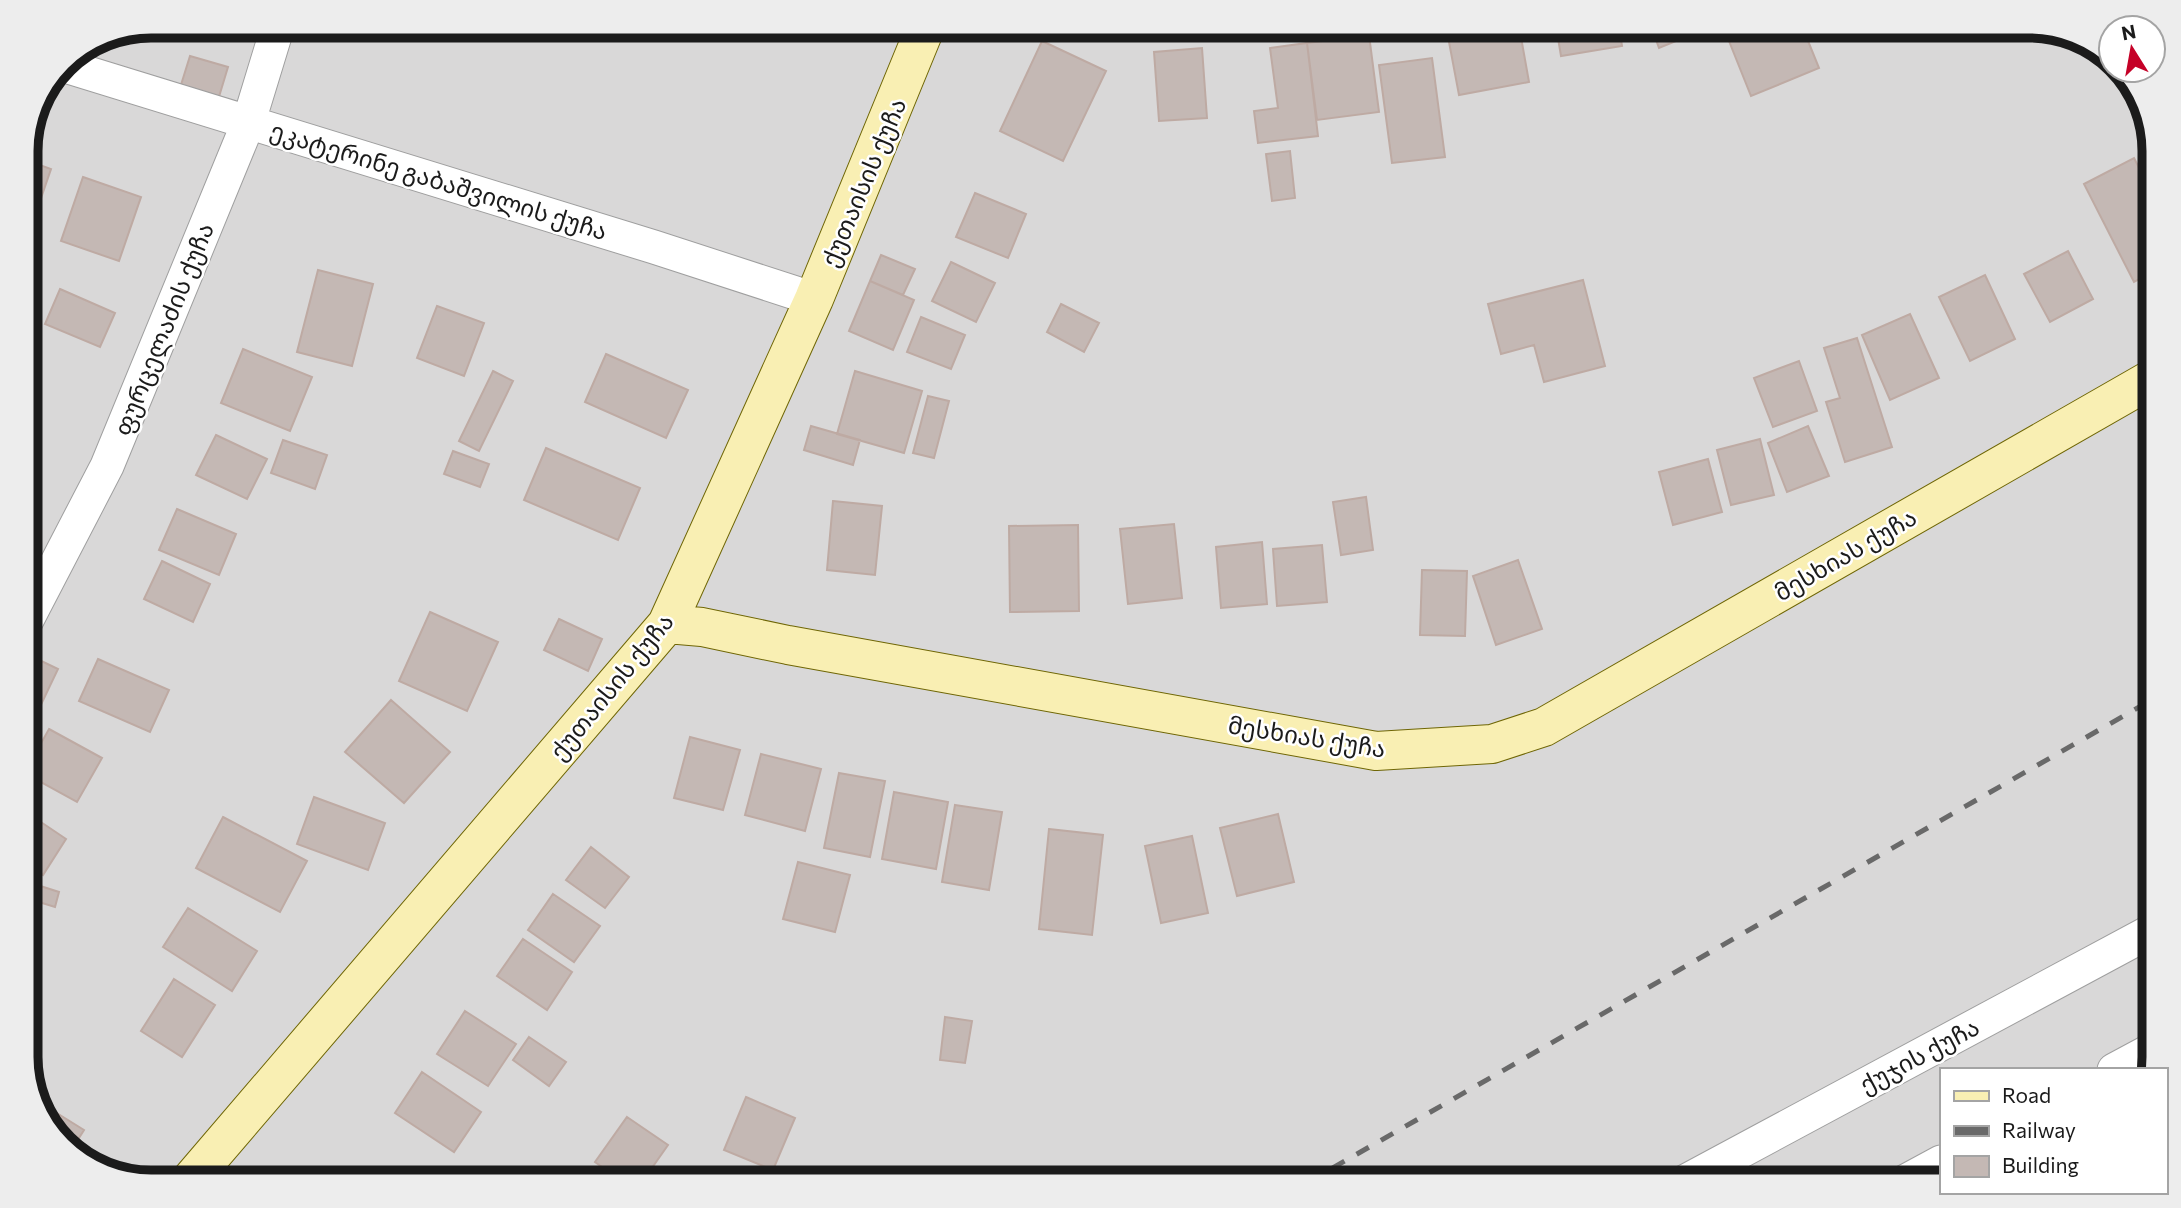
<svg xmlns="http://www.w3.org/2000/svg" width="2181" height="1208" font-family="Commissioner,'Noto Sans Georgian',sans-serif">
  <style>
    .residential { fill: #d9d8d8 }
    .building { fill: #c4b8b4; stroke: #beaaa3; stroke-width: 2 }
    .lines { fill: none; stroke-linecap: round; stroke-linejoin: round }
    .street-casing { stroke: #9f9f9f; stroke-width: 35 }
    .secondary-casing { stroke: #6f6605; stroke-width: 40 }
    .street { stroke: #fff; stroke-width: 33 }
    .secondary { stroke: #f9efb3; stroke-width: 38 }
    .rail { stroke: #696969; stroke-width: 5; stroke-dasharray: 14 14; stroke-linecap: butt }
    .labels { text-anchor: middle; dominant-baseline: central; stroke-width: 5; stroke-linejoin: round; paint-order: stroke }
    .street-label { font-size: 24px; fill: #1b1b1b; stroke: #fff }
    .rim { fill: none; stroke: #1b1b1b; stroke-width: 9 }
  </style>
  <rect width="100%" height="100%" fill="#ede6e1"/>
  <path class="residential" d="M152,26H2029L2092,43L2111,61V70H2121L2134,82L2155,144V1057L2151,1070H1941V1182H152L89,1165L47,1126L26,1064V144L63,63L104,36Z"/>
  <path class="building" d="M1446,26H1519L1529,82L1459,95Z
    M1556,26H1619L1622,46L1561,56Z
    M1651,26H1707L1708,28L1659,48Z
    M1723,26H1802L1819,68L1751,96Z
    M1369,35L1379,112L1317,120L1307,43Z
    M1042,41L1106,71L1063,161L1000,131Z
    M1307,43L1318,136L1258,143L1254,111L1278,108L1270,48Z
    M1202,48L1207,118L1159,121L1154,52Z
    M190,56L228,67L218,100L180,88Z
    M1432,58L1445,157L1392,163L1379,65Z
    M1290,151L1295,198L1272,201L1266,154Z
    M2134,158L2155,199V271L2134,282L2084,184Z
    M26,160L51,169L30,230L26,229Z
    M83,177L141,197L119,261L61,241Z
    M975,193L1026,214L1008,258L956,237Z
    M2068,251L2093,299L2050,322L2024,274Z
    M881,255L915,269L903,295L870,281Z
    M951,262L995,283L976,322L932,301Z
    M318,270L373,284L352,366L297,352Z
    M1985,275L2015,339L1970,361L1939,297Z
    M1583,280L1605,366L1544,382L1534,345L1501,354L1488,304Z
    M870,281L914,300L893,350L849,331Z
    M60,289L115,313L100,347L45,324Z
    M1061,304L1099,323L1084,352L1047,332Z
    M437,306L484,323L464,376L417,358Z
    M1910,314L1939,378L1890,400L1862,335Z
    M921,317L965,335L951,369L907,352Z
    M1857,338L1892,447L1845,462L1826,402L1840,398L1824,348Z
    M243,349L312,377L290,431L221,403Z
    M606,354L688,390L666,438L585,402Z
    M1799,361L1817,411L1773,427L1754,378Z
    M493,371L513,381L479,451L459,441Z
    M855,371L922,391L904,453L837,434Z
    M928,396L949,401L934,458L913,453Z
    M811,426L860,440L853,465L804,450Z
    M1808,426L1829,476L1787,492L1768,443Z
    M216,435L267,459L247,499L196,475Z
    M1760,439L1774,495L1731,505L1717,450Z
    M283,440L327,455L315,489L271,473Z
    M546,448L640,488L618,540L524,500Z
    M453,451L489,464L480,487L444,474Z
    M1708,459L1722,512L1673,525L1659,472Z
    M1366,497L1373,550L1341,555L1333,502Z
    M833,501L882,506L875,575L827,570Z
    M177,509L236,534L219,575L159,550Z
    M1174,524L1182,598L1128,604L1120,529Z
    M1078,525L1079,611L1010,612L1009,526Z
    M1262,542L1267,604L1221,608L1216,547Z
    M1322,545L1327,602L1277,606L1273,549Z
    M1518,560L1542,629L1496,645L1473,576Z
    M162,561L210,584L193,622L144,599Z
    M1422,570L1467,571L1465,636L1420,635Z
    M430,612L498,642L467,711L399,681Z
    M559,619L602,639L588,671L544,650Z
    M33,657L58,669L38,711L26,706V671Z
    M98,659L169,690L150,732L79,701Z
    M391,700L450,752L404,803L345,752Z
    M49,729L102,758L77,802L26,774V770Z
    M690,737L740,750L723,810L674,798Z
    M761,754L821,769L805,831L745,815Z
    M839,773L885,781L870,857L824,848Z
    M894,792L948,802L936,869L882,859Z
    M314,797L385,823L368,870L297,844Z
    M955,805L1002,812L989,890L942,882Z
    M26,812L66,839L43,875L26,864Z
    M1278,814L1294,882L1237,896L1220,828Z
    M223,817L307,861L280,912L196,868Z
    M1049,829L1103,835L1092,935L1039,929Z
    M1192,836L1208,913L1161,923L1145,846Z
    M591,847L629,877L605,908L566,880Z
    M798,862L850,875L835,932L783,919Z
    M31,883L59,892L55,907L26,898Z
    M553,894L600,926L574,962L528,930Z
    M188,908L257,951L232,991L163,947Z
    M523,939L572,972L547,1010L497,976Z
    M174,979L215,1005L182,1057L141,1031Z
    M465,1011L516,1044L488,1086L437,1054Z
    M945,1017L972,1021L965,1063L940,1060Z
    M529,1037L566,1062L549,1086L513,1060Z
    M422,1072L481,1112L454,1152L395,1113Z
    M746,1097L795,1118L773,1170L724,1150Z
    M39,1102L84,1130L72,1149L47,1126Z
    M627,1117L668,1145L642,1182H623L595,1162Z"/>
  <g class="lines">
    <defs>
      <path id="street" d="M62,65L654,247L814,299
        M26,622L107,466L249,121L278,26
        M2114,1070L2155,1048
        M1684,1182L2155,929
        M1904,1182L1941,1162"/>
      <path id="secondary" d="M667,624L702,627L788,645L1376,751L1492,744L1544,727L2155,377
        M189,1182L667,624L814,299L926,26"/>
    </defs>
    <use href="#street" class="street-casing"/>
    <use href="#secondary" class="secondary-casing"/>
    <use href="#street" class="street"/>
    <use href="#secondary" class="secondary"/>
    <path class="rail" d="M1308,1182L2155,698"/>
  </g>
  <g class="labels">
    <g class="street-label">
      <text transform="translate(439 180) rotate(17)">ეკატერინე გაბაშვილის ქუჩა</text>
      <text transform="translate(863 182) rotate(-67)">ქუთაისის ქუჩა</text>
      <text transform="translate(163 329) rotate(-68)">ფურცელაძის ქუჩა</text>
      <text transform="translate(1845 554) rotate(-30)">მესხიას ქუჩა</text>
      <text transform="translate(611 686) rotate(-51)">ქუთაისის ქუჩა</text>
      <text transform="translate(1307 736) rotate(9)">მესხიას ქუჩა</text>
      <text transform="translate(1919 1055) rotate(-28)">ქუჯის ქუჩა</text>
    </g>
  </g>
  <path d="M0 0H2181V1208H0ZM151 38H2029A113 113 0 0 1 2142 151V1057A113 113 0 0 1 2029 1170H151A113 113 0 0 1 38 1057V151A113 113 0 0 1 151 38Z" fill="#ededed" fill-rule="evenodd"/>
  <path class="rim" d="M151 38H2029A113 113 0 0 1 2142 151V1057A113 113 0 0 1 2029 1170H151A113 113 0 0 1 38 1057V151A113 113 0 0 1 151 38Z"/>
  <rect x="1940" y="1068" width="228" height="126" fill="#ffffff" stroke="#a4a4a4" stroke-width="2"/>
  <rect x="1954" y="1091" width="35" height="10" fill="#f9efb3" stroke="#a4a4a4" stroke-width="2"/>
  <text x="2002" y="1103" font-size="21" fill="#1b1b1b">Road</text>
  <rect x="1954" y="1126" width="35" height="10" fill="#696969" stroke="#a4a4a4" stroke-width="2"/>
  <text x="2002" y="1138" font-size="21" fill="#1b1b1b">Railway</text>
  <rect x="1954" y="1156" width="35" height="21" fill="#c4b8b4" stroke="#a4a4a4" stroke-width="2"/>
  <text x="2002" y="1173" font-size="21" fill="#1b1b1b">Building</text>
  <g transform="translate(2132 49) rotate(349)"><circle r="33" fill="#ffffff" stroke="#a4a4a4" stroke-width="2"/>
  <path d="M0-5L12 26L0 18L-12 26Z" fill="#c50127"/>
  <text y="-10" font-size="19" font-weight="bold" text-anchor="middle" fill="#1b1b1b">N</text>
  </g>
</svg>
